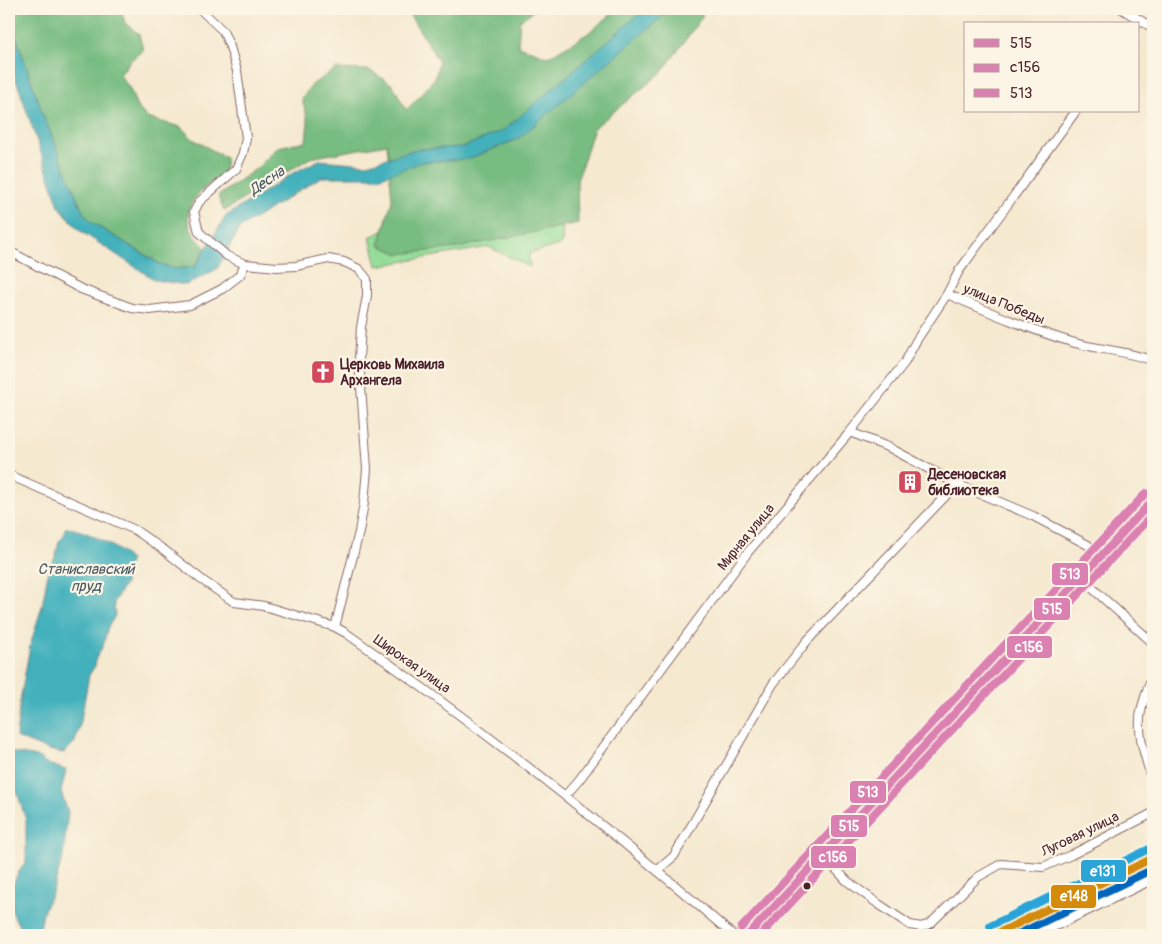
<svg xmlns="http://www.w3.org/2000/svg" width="1162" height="944" font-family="Pangolin,sans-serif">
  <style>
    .green { fill: #94dd99; stroke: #6f7e62 }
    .forest { fill: #77bc81; stroke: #606e56 }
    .water { fill: #42b1bc; stroke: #466874 }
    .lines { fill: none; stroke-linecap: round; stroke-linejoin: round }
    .street-casing { stroke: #866665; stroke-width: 10 }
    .secondary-casing { stroke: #866665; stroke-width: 14 }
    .highway-casing { stroke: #866665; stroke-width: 16 }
    .street { stroke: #fff; stroke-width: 8 }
    .secondary { stroke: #fff; stroke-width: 11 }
    .highway { stroke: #fff; stroke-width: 14 }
    .bus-1-casing { stroke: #fcf5e5; stroke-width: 11 }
    .bus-2-casing { stroke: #fcf5e5; stroke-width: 11 }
    .bus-3-casing { stroke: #fcf5e5; stroke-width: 11 }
    .bus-4-casing { stroke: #fcf5e5; stroke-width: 11 }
    .bus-5-casing { stroke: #fcf5e5; stroke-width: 11 }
    .bus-6-casing { stroke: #fcf5e5; stroke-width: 11 }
    .bus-1 { stroke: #db81b1; stroke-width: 8 }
    .bus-2 { stroke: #db81b1; stroke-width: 8 }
    .bus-3 { stroke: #db81b1; stroke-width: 8 }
    .bus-4 { stroke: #d48b09; stroke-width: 8 }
    .bus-5 { stroke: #0065bd; stroke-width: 8 }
    .bus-6 { stroke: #2ba4d8; stroke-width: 8 }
    .bus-dot { fill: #4a1f2b; stroke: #fcf5e5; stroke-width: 2 }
    .labels { text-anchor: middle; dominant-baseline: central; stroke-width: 4.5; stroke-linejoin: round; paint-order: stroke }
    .street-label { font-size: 14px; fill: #4a1f2b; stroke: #fcf5e5 }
    .poi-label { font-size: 14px; font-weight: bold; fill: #4a1f2b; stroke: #fcf5e5; text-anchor: start }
    .water-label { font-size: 15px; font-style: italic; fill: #475965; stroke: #fcf5e5 }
    .line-badge { stroke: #fcf5e5; stroke-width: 2 }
    .badge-label { font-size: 14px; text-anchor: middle; font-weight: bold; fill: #fff }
  </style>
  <rect width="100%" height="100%" fill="#fcf5e5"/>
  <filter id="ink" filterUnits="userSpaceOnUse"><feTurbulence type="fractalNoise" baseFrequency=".02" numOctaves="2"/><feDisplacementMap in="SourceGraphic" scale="10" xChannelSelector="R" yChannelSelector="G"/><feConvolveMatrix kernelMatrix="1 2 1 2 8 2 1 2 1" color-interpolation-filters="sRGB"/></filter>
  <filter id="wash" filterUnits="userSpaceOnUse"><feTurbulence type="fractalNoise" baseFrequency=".0096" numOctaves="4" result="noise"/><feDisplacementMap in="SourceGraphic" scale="20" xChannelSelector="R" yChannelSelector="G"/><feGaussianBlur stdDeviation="1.12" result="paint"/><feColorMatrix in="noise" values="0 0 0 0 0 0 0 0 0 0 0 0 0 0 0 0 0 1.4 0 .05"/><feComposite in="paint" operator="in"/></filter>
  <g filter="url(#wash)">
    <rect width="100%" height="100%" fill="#f5e9d0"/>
    <path class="green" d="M567,143L562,244L529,254L530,267L489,247L377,266L370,237Z"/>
    <path class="forest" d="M9,9H121L125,23L139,34L143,50L130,61L120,75L130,89L136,105L147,118L181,127L193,139L226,158C225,163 225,169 223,174C220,179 212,182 207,186C181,206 183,227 206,248L194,267L175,269L160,264L91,222L83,212L43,115L9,16Z
      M406,9H536L520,20L518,46L548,57L587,34L618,9H702V17L662,72L594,128L577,181L578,223L457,248L399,254L379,245L392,200L387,144L310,158L224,211L218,196L257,168L278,147L306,141L308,122L302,98L313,84L336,69L369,70L393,85L406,110L421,95L435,78L439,62Z"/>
    <path class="water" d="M645,9H671L518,139L468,159L422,162L381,177H321L240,228L217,269L186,285L155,280L79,230L59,206L9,59V16L43,115L83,212L91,222L160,264L175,269L195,267L226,216L293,173L319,160L367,164L417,149L463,147L504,130Z
      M65,528C83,528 118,547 130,560L125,584L114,602L115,616L108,627L103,646L97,656L95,666L89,675L80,725L75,742L64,753L48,750L16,737L20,701L30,646L42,606L48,573L56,555L59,541L64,536Z
      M9,752L32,756L40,758L45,763L66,770L61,792L68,812L63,857L52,893L43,912L39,935H18L19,926L12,912V886L18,873L26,862V820L14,783Z"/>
  </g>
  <g filter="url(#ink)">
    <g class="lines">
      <defs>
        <path id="street" d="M200,9L223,31L230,47L237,71L246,138L243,153L236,169L199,202L194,212L199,232L227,256L245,264L277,267L296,266L328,259L344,262L359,269L367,279V296L361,327L359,359L367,469L364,503L359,532L335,627L346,633C480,727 610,828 733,935
          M1122,9L1153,28
          M9,251L81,289L132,308L150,310L190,305L222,289L240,275L245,264
          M947,294C989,312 1031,330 1075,343C1101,350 1128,351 1153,361
          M850,432L890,448L957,484L1033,516L1088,545L1099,558
          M9,475L135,530L164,550L202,580L234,602L264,606L335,627
          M1081,578L1153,643
          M1153,674C1149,686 1144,698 1141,711C1136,735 1147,761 1153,783
          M565,796L579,780L748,552L850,432L905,362L916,341L947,294L959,271L1076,111
          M823,855L847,881L877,903L910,925L921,927L930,924L978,877L1001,864L1043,867L1071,855L1153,813
          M658,870L674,856L773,684L807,641L957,484"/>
        <path id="secondary" d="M748,935L823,855L900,770L1153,500"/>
        <path id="highway" d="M994,935L1153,858
          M1030,935L1153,876"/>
      </defs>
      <use href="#street" class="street-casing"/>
      <use href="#secondary" class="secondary-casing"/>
      <use href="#highway" class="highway-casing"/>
      <use href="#street" class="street"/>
      <use href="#secondary" class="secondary"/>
      <use href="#highway" class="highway"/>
      <defs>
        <path id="bus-1" d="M748,935L1153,500"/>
        <path id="bus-2" d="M761,935L1153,514"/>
        <path id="bus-3" d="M741,928L1146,493"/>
        <path id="bus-4" d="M994,935L1153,858"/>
        <path id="bus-5" d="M1016,935L1153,869"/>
        <path id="bus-6" d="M990,926L1149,849"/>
      </defs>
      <use href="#bus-1" class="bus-1-casing"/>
      <use href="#bus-2" class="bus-2-casing"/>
      <use href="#bus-3" class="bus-3-casing"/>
      <use href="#bus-4" class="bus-4-casing"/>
      <use href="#bus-5" class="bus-5-casing"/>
      <use href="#bus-6" class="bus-6-casing"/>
      <use href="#bus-1" class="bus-1"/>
      <use href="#bus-2" class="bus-2"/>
      <use href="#bus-3" class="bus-3"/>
      <use href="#bus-4" class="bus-4"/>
      <use href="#bus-5" class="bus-5"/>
      <use href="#bus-6" class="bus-6"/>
    </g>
  </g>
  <defs>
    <symbol id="church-square" viewBox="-11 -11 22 22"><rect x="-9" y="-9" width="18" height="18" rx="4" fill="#d1495b" stroke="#fcf5e5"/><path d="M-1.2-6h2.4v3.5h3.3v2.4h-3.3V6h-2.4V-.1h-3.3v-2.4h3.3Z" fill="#fff"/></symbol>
    <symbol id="building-square" viewBox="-11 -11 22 22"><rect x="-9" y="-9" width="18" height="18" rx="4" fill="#d1495b" stroke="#fcf5e5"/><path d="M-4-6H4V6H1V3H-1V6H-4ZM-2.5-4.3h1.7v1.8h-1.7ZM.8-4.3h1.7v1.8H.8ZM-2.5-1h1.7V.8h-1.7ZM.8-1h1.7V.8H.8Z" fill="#fff"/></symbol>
  </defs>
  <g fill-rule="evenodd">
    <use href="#church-square" x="309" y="358" width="28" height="28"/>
    <use href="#building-square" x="896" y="468" width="28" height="28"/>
  </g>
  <circle class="bus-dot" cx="807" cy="886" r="4.5"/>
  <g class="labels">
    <g class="street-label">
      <text transform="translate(1004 304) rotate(22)">улица Победы</text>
      <text transform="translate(746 537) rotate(-51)">Мирная улица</text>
      <text transform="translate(412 664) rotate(35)">Широкая улица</text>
      <text transform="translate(1080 834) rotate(-26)">Луговая улица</text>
    </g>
    <g class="poi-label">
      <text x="340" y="364">Церковь Михаила<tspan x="340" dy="16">Архангела</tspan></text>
      <text x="928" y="474">Десеновская<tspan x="928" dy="16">библиотека</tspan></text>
    </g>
    <g class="water-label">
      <text transform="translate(267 181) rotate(-34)">Десна</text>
      <text x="86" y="569">Станиславский<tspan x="86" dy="17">пруд</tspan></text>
    </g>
  </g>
  <g class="line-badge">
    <rect x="1051" y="562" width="38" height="24" rx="5" fill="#db81b1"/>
    <rect x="1033" y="597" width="38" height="24" rx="5" fill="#db81b1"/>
    <rect x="1006" y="635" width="47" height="24" rx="5" fill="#db81b1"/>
    <rect x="849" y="780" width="38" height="24" rx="5" fill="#db81b1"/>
    <rect x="830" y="814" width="38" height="24" rx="5" fill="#db81b1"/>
    <rect x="810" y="845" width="47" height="24" rx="5" fill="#db81b1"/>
    <rect x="1080" y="859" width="47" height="24" rx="5" fill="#2ba4d8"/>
    <rect x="1050" y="884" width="47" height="25" rx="5" fill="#d48b09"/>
  </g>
  <g class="badge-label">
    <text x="1070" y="579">513</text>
    <text x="1052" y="614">515</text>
    <text x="1029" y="652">с156</text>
    <text x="868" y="797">513</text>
    <text x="849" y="831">515</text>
    <text x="833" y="862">с156</text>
    <text x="1103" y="876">е131</text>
    <text x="1074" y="901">е148</text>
  </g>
  <rect width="1162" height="944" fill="none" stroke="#fcf5e5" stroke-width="30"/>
  <rect x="964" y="22" width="175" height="90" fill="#fcf5e5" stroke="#b59f9b"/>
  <rect x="974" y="39" width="25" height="8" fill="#db81b1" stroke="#b59f9b"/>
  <text x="1010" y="48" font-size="15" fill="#4a1f2b">515</text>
  <rect x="974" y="64" width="25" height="8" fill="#db81b1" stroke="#b59f9b"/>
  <text x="1010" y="72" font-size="15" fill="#4a1f2b">с156</text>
  <rect x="974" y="89" width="25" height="8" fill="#db81b1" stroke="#b59f9b"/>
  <text x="1010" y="98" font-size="15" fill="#4a1f2b">513</text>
</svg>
